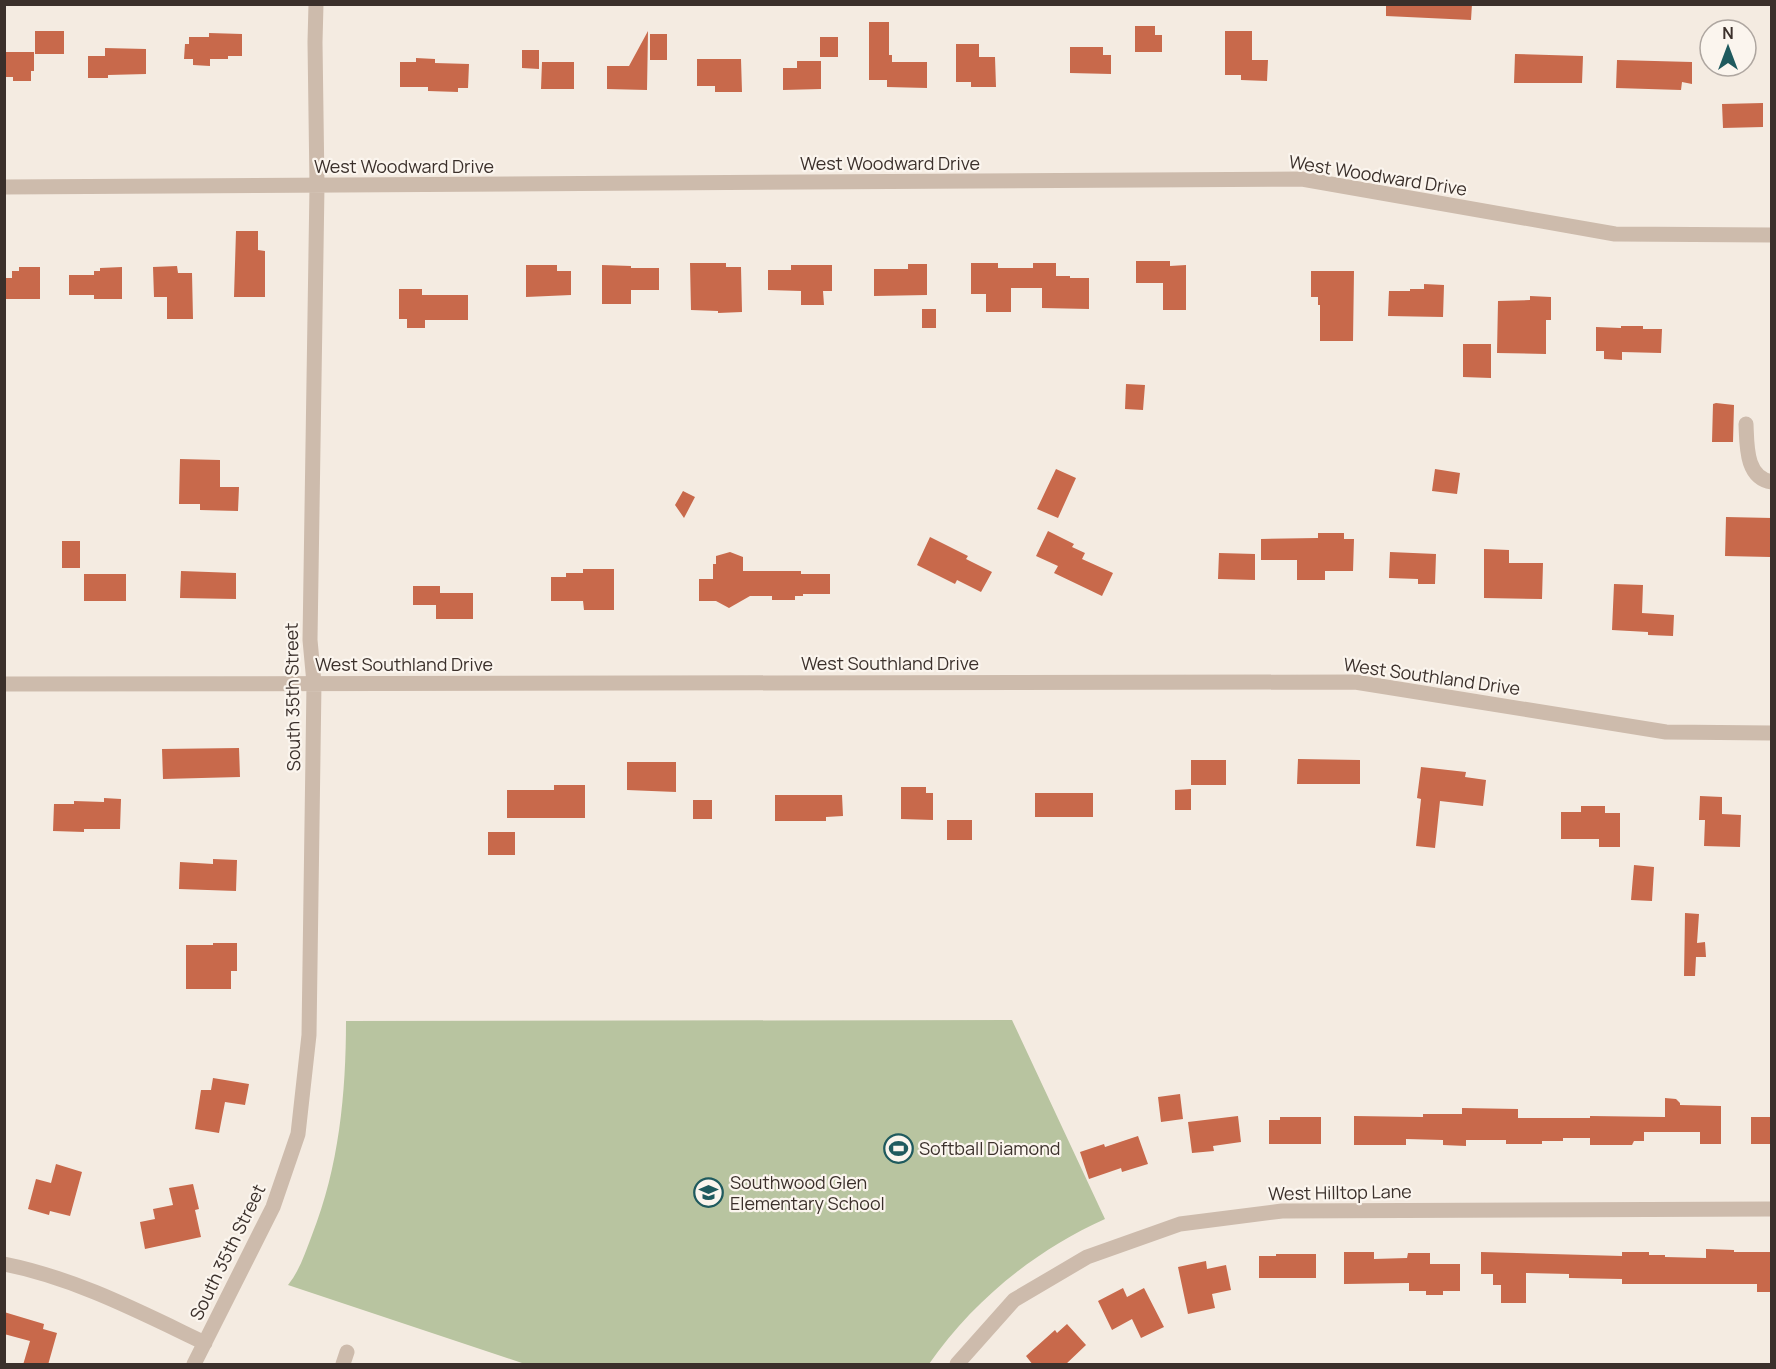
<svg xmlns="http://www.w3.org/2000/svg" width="1776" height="1369" font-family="Manrope,sans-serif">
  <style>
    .green { fill: #b8c4a0 }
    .building { fill: #c8694b }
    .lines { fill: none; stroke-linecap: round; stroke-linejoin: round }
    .minor { stroke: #cdbbac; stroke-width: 15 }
    .labels { text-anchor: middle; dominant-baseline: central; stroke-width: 4.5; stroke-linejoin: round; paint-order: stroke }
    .street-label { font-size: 18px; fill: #3b302b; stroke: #fbf5ee }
    .poi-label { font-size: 18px; fill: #3b302b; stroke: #fbf5ee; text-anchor: start }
  </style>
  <rect width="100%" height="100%" fill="#f4ebe1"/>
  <path class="green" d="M1012,1020L1105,1219C1034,1251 973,1301 929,1364H525L288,1285C300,1270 305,1253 312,1235C339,1167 346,1094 346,1021Z"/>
  <path class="building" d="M1386,4H1472L1471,20L1386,16Z
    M869,22H889V55H892V62H927V88L887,87V80H869Z
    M1135,26H1155V35H1162V52H1135Z
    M35,31H64V54H35Z
    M648,31L647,90L607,89V66H629Z
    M1225,31H1252V60H1268L1267,81L1241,80V75H1225Z
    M209,33L242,34V56H228V59H210V66L193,65V59H184L185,44H189V37H209Z
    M650,34H667V60H650Z
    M820,37H838V57H820Z
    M956,44H979V57H995L996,87H971V82H956Z
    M1070,47H1103V55H1111V74L1070,73Z
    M105,48L146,49V74L108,75V78H88V56H105Z
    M522,50H539V69L522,68Z
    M4,52H34V71H31V81H13V77H4Z
    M1515,54L1583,56L1582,83H1514Z
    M416,58L435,59V63L469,64L468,88H458V92L428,91V87H400V62H416Z
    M697,59H741L742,92H715V86H697Z
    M1617,60L1692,62V84L1682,82L1681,90L1616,88Z
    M797,61H821V89L783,90V68H797Z
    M542,62H574V89H541Z
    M1763,103V127L1723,128L1722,104Z
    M236,231H258V250L265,251V297H234Z
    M1136,261H1170V266L1186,265V310H1163V283H1136Z
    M690,263H726V267H741L742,312L718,313V311L691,310Z
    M971,263H998V268H1033V263H1056V276H1070V278H1089V309L1042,308V288H1011V312H986V294H971Z
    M908,264H927V295L874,296V269H908Z
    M526,265H557V271H571V295L526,297Z
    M602,265L631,266V268H659V290H631V304H602Z
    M791,265H832V291H823L824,305H801V291L768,290V270H791Z
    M177,266L178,273H192L193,319H167V297H154L153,267Z
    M19,267H40V299H4V278H12V271H19Z
    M122,267V299H94V295H69V275H94V271H100V268Z
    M1311,271H1354L1353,341H1320V305H1318V297H1311Z
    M1424,284L1444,285L1443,317L1388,316L1389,291H1410V289H1424Z
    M399,289H422V295H468V320H425V328H407V319H399Z
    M1530,296L1551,297V320H1546V354L1497,353L1498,301L1530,300Z
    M922,309H936V328H922Z
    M1621,326H1643V329H1662L1661,353L1622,352V360L1604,359V351H1596V327L1621,328Z
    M1463,344H1491V378L1463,377Z
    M1126,384L1145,385L1143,410L1125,409Z
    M1716,403L1734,405L1733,442H1712L1713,404Z
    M180,459L220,460V487H239L238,511L200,510V504H179Z
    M1056,469L1076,478L1058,518L1037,509Z
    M1435,469L1460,473L1457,494L1432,491Z
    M683,491L695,497L684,518L675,505Z
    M1726,517L1772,518L1770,557L1725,556Z
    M1048,531L1074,544L1072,547L1085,553L1082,559L1113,573L1102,596L1054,573L1058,566L1036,556Z
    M1318,533H1344V539H1354L1353,571H1325V580H1297V560H1261V539L1318,538Z
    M930,537L968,556L966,559L992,572L981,592L957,580L955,584L917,565Z
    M62,541H80V568H62Z
    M1484,549L1509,550V563H1543L1542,599L1484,598Z
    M730,552L743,557V571H801V574H830V594H803V596H795V600H772V596H750L729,608L716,601H699V579H713V564H716V556Z
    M1390,552L1436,554L1435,584H1418V579L1389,578Z
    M1219,553L1255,554V580L1218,579Z
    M583,569H614V610H584L583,601H551V577H566V573H583Z
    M181,571L236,573V599L180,598Z
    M84,574H126V601H84Z
    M1614,584L1643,585L1642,613L1674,615L1673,636L1648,635V632L1612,630Z
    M413,586H440V593H473V619H436V605H413Z
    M239,748L240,777L163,779L162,749Z
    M1298,759L1360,760V784H1297Z
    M1191,760H1226V785H1191Z
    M627,762H676V792L627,790Z
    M1421,767L1466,772L1465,777L1486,780L1483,806L1440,801L1435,848L1416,846L1421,799L1417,798Z
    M554,785H585V818H507V790H554Z
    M901,787H926V793H933V820L901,819Z
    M1191,789V810H1175V790Z
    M1035,793H1093V817H1035Z
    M775,795H842L843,816L826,817V821H775Z
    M1700,796L1722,797V814L1741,815L1740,847L1704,846L1705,820H1699Z
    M104,798L121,799L120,829H84V832L53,831L54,804H74V801L104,802Z
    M693,800H712V819H693Z
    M1581,806H1605V813H1620V847H1599V839H1561V812H1581Z
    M947,820H972V840H947Z
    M488,832H515V855H488Z
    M213,859L237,860L236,891L179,889L180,862L213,864Z
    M1634,865L1654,867L1652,901L1631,900Z
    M1685,913L1699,914L1697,943L1705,942L1706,957H1696L1695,976H1684Z
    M213,943H237V971H231V989H186V945H213Z
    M213,1078L249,1084L245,1105L225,1102L219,1133L195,1129L201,1090H211Z
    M1180,1094L1183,1119L1161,1122L1158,1097Z
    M1665,1098L1676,1099L1680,1103V1105L1721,1106V1144H1700V1132H1644V1141H1634L1632,1145H1590V1138H1563V1141H1542V1144H1506V1140H1466V1146L1443,1145V1140L1406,1139V1145H1354V1116L1423,1117V1114H1462V1108L1518,1109V1118H1590V1116L1665,1117Z
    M1238,1116L1241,1142L1213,1146L1214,1151L1192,1153L1188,1122Z
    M1280,1117H1321V1144H1269V1120H1280Z
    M1751,1117H1772V1144H1751Z
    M1138,1136L1148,1164L1122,1172L1121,1168L1089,1179L1080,1152L1104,1144L1105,1147Z
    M56,1164L82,1172L70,1216L50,1211L49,1215L28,1209L36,1179L51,1183Z
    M193,1184L199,1209L195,1210L201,1237L145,1249L140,1222L155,1219L153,1209L173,1205L169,1188Z
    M1706,1249L1734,1250V1252H1772V1292H1757V1284H1622V1279L1569,1278V1274L1526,1273V1303H1501V1285H1493V1274H1481V1252L1622,1256V1252H1649V1255H1665V1257L1706,1258Z
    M1344,1252H1374V1259L1407,1258L1408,1253H1430V1264H1460V1291H1443V1295H1426V1291H1409V1283L1344,1284Z
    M1276,1254H1316V1278H1259V1256H1276Z
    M1206,1261L1207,1269L1226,1265L1231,1290L1212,1294L1215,1308L1188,1314L1178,1267Z
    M1123,1288L1127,1297L1144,1288L1164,1327L1141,1338L1132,1319L1112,1330L1098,1301Z
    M4,1312L44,1324L43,1329L57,1333L48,1365H23L30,1341L4,1334Z
    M1067,1324L1086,1345L1065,1365H1033L1026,1356L1055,1330L1057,1333Z"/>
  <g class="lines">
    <path class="minor" d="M4,187L1302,179L1615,234L1772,235
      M1746,424C1747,444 1745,478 1772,482
      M4,684L1355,682L1666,732L1772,733
      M4,1264C75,1278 140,1312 205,1343
      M194,1364L273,1207L298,1134L309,1035L314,683L310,640L317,186L315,42L316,4
      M343,1364L347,1352
      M957,1364L1014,1300L1087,1257L1180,1224L1282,1211L1772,1209"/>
  </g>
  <defs>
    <symbol id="stadium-ring" viewBox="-11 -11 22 22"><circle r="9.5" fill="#fbf5ee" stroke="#1f5a5e" stroke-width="1.5"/><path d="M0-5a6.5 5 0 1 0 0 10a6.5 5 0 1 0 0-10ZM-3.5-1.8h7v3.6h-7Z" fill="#1f5a5e"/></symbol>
    <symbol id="school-ring" viewBox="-11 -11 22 22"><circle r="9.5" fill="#fbf5ee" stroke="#1f5a5e" stroke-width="1.5"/><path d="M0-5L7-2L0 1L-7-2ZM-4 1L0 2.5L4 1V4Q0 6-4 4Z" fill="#1f5a5e"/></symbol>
  </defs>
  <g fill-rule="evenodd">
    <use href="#stadium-ring" x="882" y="1132" width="33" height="33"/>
    <use href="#school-ring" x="692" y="1176" width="33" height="33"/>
  </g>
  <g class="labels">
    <g class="street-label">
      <text x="890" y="163">West Woodward Drive</text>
      <text x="404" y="166">West Woodward Drive</text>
      <text transform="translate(1378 175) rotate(9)">West Woodward Drive</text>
      <text x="890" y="663">West Southland Drive</text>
      <text x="404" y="664">West Southland Drive</text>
      <text transform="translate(1432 676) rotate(8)">West Southland Drive</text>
      <text transform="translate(292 697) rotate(-91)">South 35th Street</text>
      <text transform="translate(1340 1192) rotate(-1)">West Hilltop Lane</text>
      <text transform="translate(227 1252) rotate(-64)">South 35th Street</text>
    </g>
    <g class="poi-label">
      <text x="919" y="1148">Softball Diamond</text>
      <text x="730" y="1182">Southwood Glen<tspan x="730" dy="21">Elementary School</tspan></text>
    </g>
  </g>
  <rect width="1776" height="1369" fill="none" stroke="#3b302b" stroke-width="12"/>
  <g transform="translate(1728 48)"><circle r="28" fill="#fbf5ee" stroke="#aea6a0" stroke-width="1.5"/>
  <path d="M0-4.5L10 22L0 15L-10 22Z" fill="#1f5a5e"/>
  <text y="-9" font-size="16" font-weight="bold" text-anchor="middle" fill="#3b302b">N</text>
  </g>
</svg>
